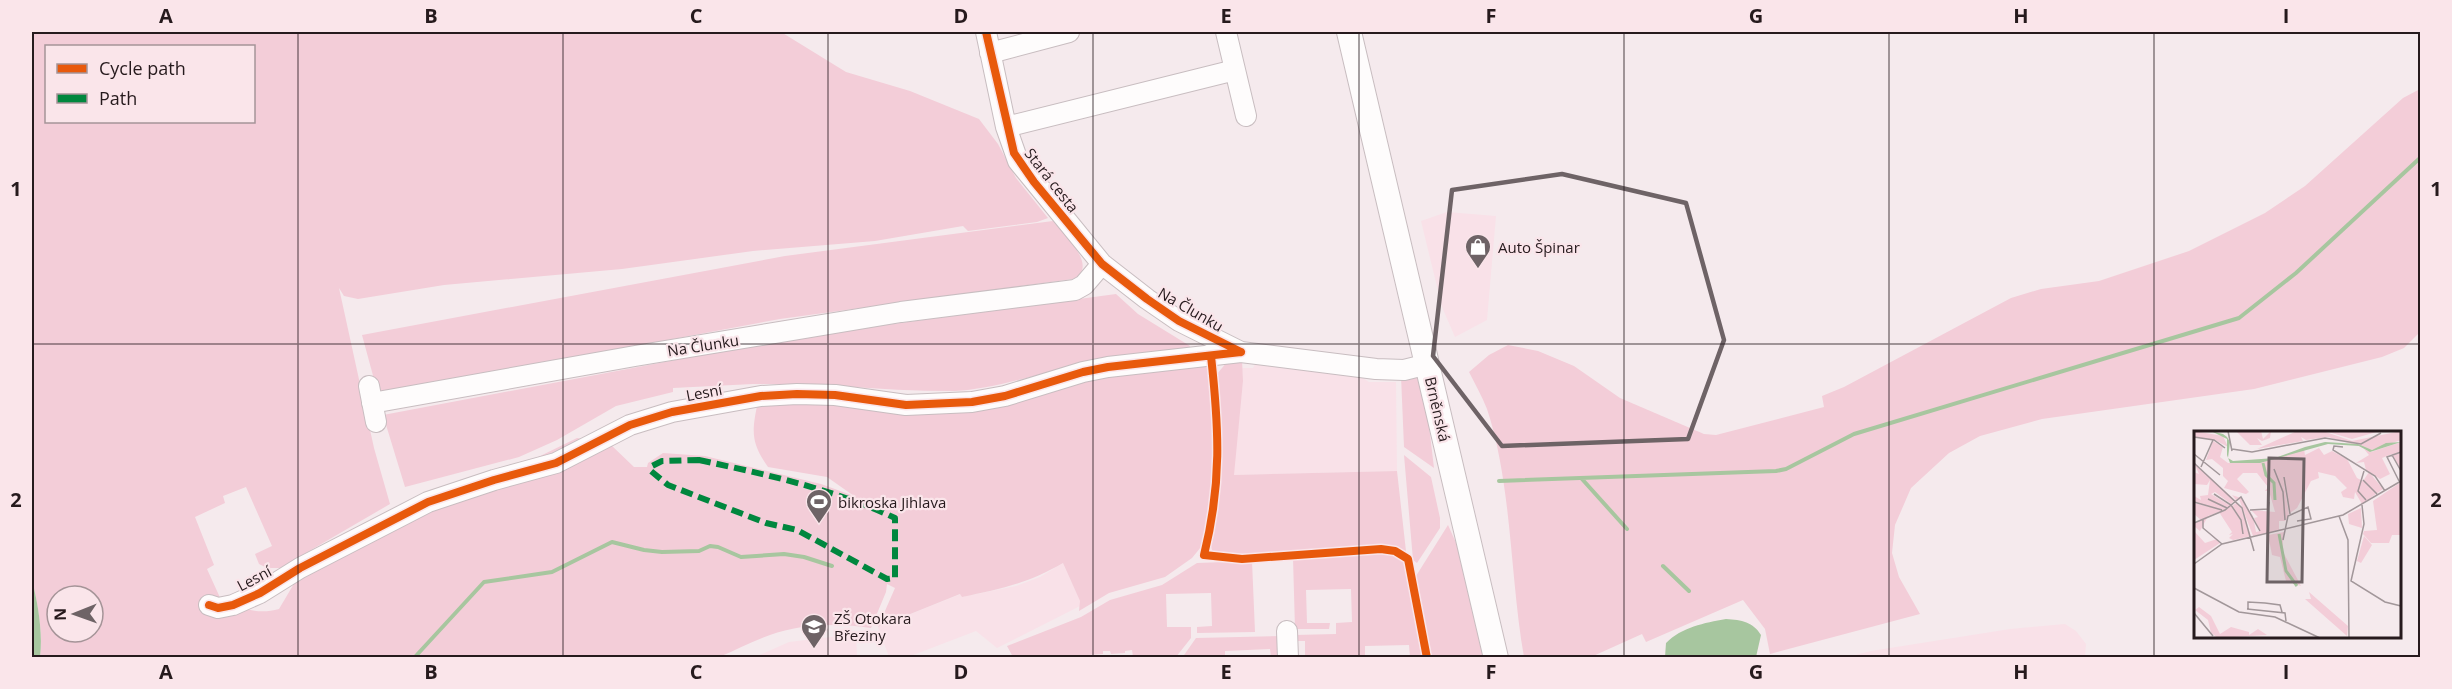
<svg xmlns="http://www.w3.org/2000/svg" width="2452" height="689" font-family="'Open Sans',sans-serif">
  <style>
    .built { fill: #f9e1e8 }
    .green { fill: #f3cdd8; fill-rule: evenodd }
    .water { fill: #a7c69f }
    .lines { fill: none; stroke-linecap: round; stroke-linejoin: round }
    .stream { stroke: #a7c69f; stroke-width: 4 }
    .minor-casing { stroke: #c8bdc0; stroke-width: 22 }
    .major-casing { stroke: #c8bdc0; stroke-width: 26 }
    .minor { stroke: #fefcfc; stroke-width: 20 }
    .major { stroke: #fefcfc; stroke-width: 24 }
    .quiet { stroke: #00873e; stroke-width: 6; stroke-dasharray: 12 6; stroke-linecap: butt }
    .cycleway-casing { stroke: #fae5ea; stroke-width: 11 }
    .cycleway { stroke: #e8590c; stroke-width: 8 }
    .marked { fill: none; stroke: #6e6366; stroke-width: 4.5; stroke-linejoin: round }
    .grid { fill: none; stroke: #261a1d; stroke-width: 1.5; stroke-opacity: 0.55 }
    .labels { text-anchor: middle; dominant-baseline: central; stroke-width: 4.5; stroke-linejoin: round; paint-order: stroke }
    .street-label { font-size: 15px; fill: #261a1d; stroke: #fae5ea }
    .poi-label { font-size: 15px; fill: #261a1d; stroke: #fae5ea; text-anchor: start }
    .inset-river { fill: none; stroke: #a7c69f; stroke-width: 3 }
    .inset-road { fill: none; stroke: #a2979a; stroke-width: 1.5 }
    .view { fill: #6e6366; fill-opacity: 0.15; stroke: #6e6366; stroke-width: 3 }
    .inset-edge { fill: none; stroke: #261a1d; stroke-width: 3 }
    .neatline { fill: none; stroke: #261a1d; stroke-width: 2 }
    .grid-label { font-size: 20px; text-anchor: middle; font-weight: bold; fill: #261a1d }
  </style>
  <rect width="100%" height="100%" fill="#f5eaed"/>
  <path class="built" d="M1447,212L1496,216L1487,320L1455,337L1442,307L1421,221Z
    M1257,361L1333,371L1363,378L1369,382H1396L1397,471L1233,475L1243,381L1242,368H1253Z
    M1063,563L1082,605L997,648L976,631L908,657H889L878,627L961,594L962,597L1016,586L1040,577Z
    M2065,624L2076,631L2086,644L2085,657H1847L1871,651L2010,629Z
    M856,634L857,657H755L789,642Z"/>
  <path class="green" d="M32,32H781L846,72L910,91L979,119L998,144L1016,178L1048,218L1037,222L968,231L963,226L875,241L753,251L622,269L444,285L358,299L344,296L339,288L374,448L390,504L280,568H267L259,564L255,554L272,546L246,487L223,496L225,503L195,517L214,565L207,569L222,602C242,608 258,615 279,609L295,582L312,568L577,438L610,444L634,467H647L648,463L663,453L705,456L821,484L854,496L827,477L768,467C750,441 752,431 758,401L818,384H753L673,388V392L616,406L557,440L519,457L405,487L383,415L803,336L1116,294L1138,314L1190,346L1189,353L1171,363L1208,367L1210,375L1215,469L1210,513L1201,547L1192,558L1165,577L1109,593L1079,611L1080,601L1063,563C1029,583 1000,589 962,597L960,594L878,627L895,588L887,584L886,592L871,628C838,623 801,624 770,635C752,641 736,650 719,657H40C43,631 38,605 32,580ZM46,46H254V122H46ZM1059,370L1012,388L894,407L840,386C878,389 916,391 955,391C986,390 1028,377 1059,370ZM57,596H93V632H57Z
    M2420,89V332L2404,348L2382,357L2254,389L2042,419L1980,436L1949,453L1911,488L1895,525L1892,553L1899,577L1920,614L1770,654L1765,629L1743,600L1646,642L1642,634L1591,657H1524C1510,578 1512,484 1487,409C1482,396 1475,384 1469,372L1489,355L1508,345L1538,351L1574,366L1620,398L1704,434L1716,435L1824,407L1822,396L1844,387L2011,298L2041,289L2099,281L2189,251L2265,213L2305,186L2403,98Z
    M1053,221C1063,233 1100,267 1073,279L780,319L378,394L362,335L785,256Z
    M1242,360L1243,381L1234,475L1397,471L1406,551L1379,546L1231,556L1217,555L1213,552C1206,540 1216,516 1218,503C1225,460 1219,417 1217,374L1227,362Z
    M1405,372L1418,378L1427,409L1434,468L1404,447L1401,376Z
    M1404,455L1431,477L1440,518V528L1417,563L1413,560Z
    M1448,525L1462,556L1486,657H1432L1416,576Z
    M1377,552L1398,555L1405,562L1423,657H1410L1409,645L1365,646V657H1305V641H1295V635L1336,634V623L1352,622L1351,589L1306,590L1307,623H1330L1329,629H1295L1293,558Z
    M1252,561L1255,632L1197,633V627L1212,626L1211,593L1166,594L1167,627H1191V638L1176,657H1133L1132,650L1125,651V653L1111,654L1110,651H1103V654L1088,655V657H1013L1007,646L1081,617L1110,600L1162,585L1197,563Z
    M1282,636L1283,657H1271L1270,649L1225,651V657L1182,658L1196,638Z"/>
  <path class="water" d="M32,580C38,604 43,632 40,657H32Z
    M1726,619C1742,620 1753,622 1761,635L1756,657H1665L1666,643C1682,627 1704,623 1726,619Z"/>
  <g class="lines">
    <path class="stream" d="M1582,479L1627,529
      M1499,481L1776,471L1786,469L1854,434L2239,318L2296,273L2420,158
      M1663,566L1689,591
      M414,658L484,582L552,572L612,542L644,550L662,552L699,551L710,546L718,547L741,557L784,554L804,557L832,566"/>
    <defs>
      <path id="minor" d="M986,32L1006,127L1018,161L1102,264L1147,299L1179,321L1241,352L1376,369L1404,370L1428,364
        M1226,32L1246,116
        M990,53L1069,32
        M1006,127L1235,70
        M369,386L376,422
        M372,403L635,356L901,312L1075,290L1084,285L1102,264
        M209,605L218,608L233,605L260,593L300,568L428,502L494,480L556,463L630,425L672,412L761,396L797,394L835,395L906,405L972,402L1005,396L1083,372L1108,367L1241,352
        M1287,631L1288,658"/>
      <path id="major" d="M1349,32L1496,658"/>
    </defs>
    <use href="#minor" class="minor-casing"/>
    <use href="#major" class="major-casing"/>
    <use href="#minor" class="minor"/>
    <use href="#major" class="major"/>
    <path class="quiet" d="M699,460C764,474 834,489 895,518V578L887,579L797,530L766,523L668,485L651,471L652,466L662,461Z"/>
    <defs>
      <path id="cycleway" d="M986,32L1014,153L1034,182L1102,264L1147,299L1179,321L1241,352
        M1211,356C1219,429 1222,483 1204,555L1242,559L1381,549L1395,551L1408,559L1427,658
        M209,605L218,608L233,605L260,593L300,568L428,502L494,480L556,463L630,425L672,412L761,396L797,394L835,395L906,405L972,402L1005,396L1083,372L1108,367L1241,352"/>
    </defs>
    <use href="#cycleway" class="cycleway-casing"/>
    <use href="#cycleway" class="cycleway"/>
  </g>
  <path class="marked" d="M1562,174L1686,203L1724,340L1688,439L1502,446L1433,356L1452,190Z"/>
  <path class="grid" d="M298,32V658M563,32V658M828,32V658M1093,32V658M1359,32V658M1624,32V658M1889,32V658M2154,32V658M32,344H2420"/>
  <defs>
    <symbol id="shop-pin" viewBox="-11 -11 22 30"><path d="M0 17L-7.5 6A9.5 9.5 0 1 1 7.5 6Z" fill="#6e6366" stroke="#fae5ea"/><path d="M-5-2.5h2.3a2.7 3.5 0 0 1 5.4 0H5L5.5 6h-11ZM-1.5-2.5h3a1.5 2.3 0 0 0-3 0Z" fill="#fff"/></symbol>
    <symbol id="stadium-pin" viewBox="-11 -11 22 30"><path d="M0 17L-7.5 6A9.5 9.5 0 1 1 7.5 6Z" fill="#6e6366" stroke="#fae5ea"/><path d="M0-5a6.5 5 0 1 0 0 10a6.5 5 0 1 0 0-10ZM-3.5-1.8h7v3.6h-7Z" fill="#fff"/></symbol>
    <symbol id="school-pin" viewBox="-11 -11 22 30"><path d="M0 17L-7.5 6A9.5 9.5 0 1 1 7.5 6Z" fill="#6e6366" stroke="#fae5ea"/><path d="M0-5L7-2L0 1L-7-2ZM-4 1L0 2.5L4 1V4Q0 6-4 4Z" fill="#fff"/></symbol>
  </defs>
  <g fill-rule="evenodd">
    <use href="#shop-pin" x="1463" y="232" width="30" height="40"/>
    <use href="#stadium-pin" x="804" y="487" width="30" height="40"/>
    <use href="#school-pin" x="799" y="612" width="30" height="40"/>
  </g>
  <g class="labels">
    <g class="street-label">
      <text transform="translate(1052 180) rotate(52)">Stará cesta</text>
      <text transform="translate(1191 309) rotate(30)">Na Člunku</text>
      <text transform="translate(703 345) rotate(-9)">Na Člunku</text>
      <text transform="translate(704 392) rotate(-11)">Lesní</text>
      <text transform="translate(1438 409) rotate(77)">Brněnská</text>
      <text transform="translate(254 578) rotate(-28)">Lesní</text>
    </g>
    <g class="poi-label">
      <text x="1498" y="247">Auto Špinar</text>
      <text x="838" y="502">bikroska Jihlava</text>
      <text x="834" y="618">ZŠ Otokara<tspan x="834" dy="17">Březiny</tspan></text>
    </g>
  </g>
  <g transform="translate(2194 431)">
    <rect width="207" height="207" fill="#f5eaed"/>
    <path d="M0,0L29,5L34,16L21,9L0,6ZM42,0H67L69,8L77,0L76,7L68,10L63,7L68,14H56ZM103,0H129L158,10L207,0V9L178,19L134,6L112,9L107,6L109,10L63,18ZM131,0H186L158,8ZM19,10L29,16L26,26L34,32H66L110,18L111,24L125,17L130,24L138,20L153,28L163,47L169,50L175,41L189,58L168,73L161,61L160,68L149,66L147,61L153,57L141,45L124,41L125,47L117,50L103,77L96,82L89,46L95,83L91,90H85V98L90,99L59,105L45,68L42,69L38,64L47,67L59,85L62,101L66,100L60,87L64,86L57,79L81,81L75,60H71L74,56L63,42H49L43,48L55,61L52,63L30,57L34,50L29,45V37L18,28L12,29ZM207,11V39L198,23L188,27L196,43L186,48L172,39L170,31L162,32L175,24L170,18L177,21ZM0,32L41,69L37,73L21,61L17,63L37,75L47,90L49,104L48,91L38,75L42,72L46,75L57,105L31,111L39,109L35,107L39,103L35,104L38,101L25,81L14,85L6,100L1,96V101L11,112L23,108L26,112L0,129V93L7,89L0,83V72L24,78L0,71V65L7,69L6,65L14,64L16,49L13,54L0,53V41L5,43ZM207,51V110L206,104H198L195,112H177L169,103L170,100L183,99L179,70ZM167,77L168,97L155,93L154,83ZM90,101L88,119L107,155L92,150L86,126L78,124L74,104ZM170,105L178,114L167,132L163,130ZM115,161L154,195L153,205L111,168H117ZM5,176L17,185L26,203L37,196L55,201V204L64,198L73,204L24,207L17,202L14,189L1,179Z" fill="#f3cdd8"/>
    <path d="M17,0L29,3L33,6L36,11L34,27L39,30L81,27L111,16L131,11L164,13L178,19L192,12L207,11L176,21L165,15L134,13L66,32H36L33,24V8Z" fill="#a7c69f"/>
    <path class="inset-river" d="M69,32L72,44L80,52L81,69M85,103L92,140L103,155"/>
    <path class="inset-road" d="M34,0L38,20M0,6L20,9L31,17M149,16L140,15L139,19L181,45L191,60M38,18L58,21L131,7L167,13L187,2M0,23L26,44M198,24L207,40M0,32L48,77L60,120M7,36L19,9M80,38L89,61L91,89M170,40L164,60L172,69M90,46L96,83M169,49L183,63M205,50L193,26L207,21M20,63L37,74L47,89L49,103M14,68L33,77M0,71L28,79M168,74L170,93L157,150L191,171L207,175M56,79L74,78L75,71M145,85L154,109L155,207M9,88V97L28,113M0,92L31,79L47,66L66,100M89,109L94,85L114,76L117,88L103,90M0,133L28,113L149,84L207,50M0,157L45,181L81,186L126,207M53,178L91,182L92,190M54,178V171L71,172L86,174L88,181M0,182L19,205"/>
    <path class="view" d="M75,27L110,28L108,151H73Z"/>
    <rect width="207" height="207" class="inset-edge"/>
  </g>
  <rect width="2452" height="689" fill="none" stroke="#fae5ea" stroke-width="66"/>
  <rect x="45" y="45" width="210" height="78" fill="#fae5ea" stroke="#a59498" stroke-width="1.5"/>
  <rect x="57" y="64" width="30" height="9" fill="#e8590c" stroke="#a59498" stroke-width="1.5"/>
  <text x="99" y="75" font-size="18" fill="#261a1d">Cycle path</text>
  <rect x="57" y="94" width="30" height="9" fill="#00873e" stroke="#a59498" stroke-width="1.5"/>
  <text x="99" y="105" font-size="18" fill="#261a1d">Path</text>
  <g transform="translate(75 614) rotate(269)"><circle r="28" fill="#fae5ea" stroke="#a59498" stroke-width="1.5"/>
  <path d="M0-4.5L10 22L0 15L-10 22Z" fill="#6e6366"/>
  <text y="-9" font-size="16" font-weight="bold" text-anchor="middle" fill="#261a1d">N</text>
  </g>
  <rect x="33" y="33" width="2386" height="623" class="neatline"/>
  <g class="grid-label">
    <text x="166" y="23">A</text>
    <text x="431" y="23">B</text>
    <text x="696" y="23">C</text>
    <text x="961" y="23">D</text>
    <text x="1226" y="23">E</text>
    <text x="1491" y="23">F</text>
    <text x="1756" y="23">G</text>
    <text x="2021" y="23">H</text>
    <text x="2286" y="23">I</text>
    <text x="16" y="196">1</text>
    <text x="2436" y="196">1</text>
    <text x="16" y="507">2</text>
    <text x="2436" y="507">2</text>
    <text x="166" y="679">A</text>
    <text x="431" y="679">B</text>
    <text x="696" y="679">C</text>
    <text x="961" y="679">D</text>
    <text x="1226" y="679">E</text>
    <text x="1491" y="679">F</text>
    <text x="1756" y="679">G</text>
    <text x="2021" y="679">H</text>
    <text x="2286" y="679">I</text>
  </g>
</svg>
